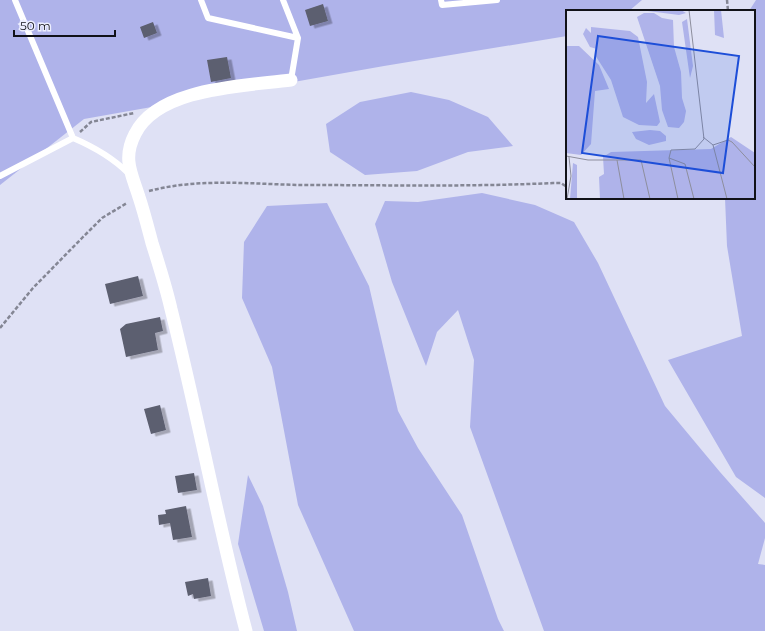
<svg xmlns="http://www.w3.org/2000/svg" width="765" height="631" font-family="Montserrat,sans-serif">
  <style>
    .green { fill: #afb3ea }
    .building { fill: #5c5e6f; filter: url(#shadow) }
    .lines { fill: none; stroke-linecap: round; stroke-linejoin: round }
    .path { stroke: #848694; stroke-width: 2.5; stroke-dasharray: 4 2; stroke-linecap: butt }
    .lane { stroke: #fff; stroke-width: 6 }
    .street { stroke: #fff; stroke-width: 13 }
    .inset-road { fill: none; stroke: #8d8e9d; stroke-width: 1 }
    .view { fill: #1d4ed8; fill-opacity: 0.15; stroke: #1d4ed8; stroke-width: 2 }
    .inset-edge { fill: none; stroke: #111218; stroke-width: 2 }
  </style>
  <defs>
    <filter id="shadow"><feDropShadow dx="4.5" dy="2.5" stdDeviation="0" flood-color="#0004"/></filter>
  </defs>
  <rect width="100%" height="100%" fill="#dfe1f5"/>
  <path class="green" d="M0,0H642L629,11H567V36L384,66L84,119L0,185Z
    M756,0H765V498L736,477L668,360L742,336L727,246L725,198H754V11H749Z
    M411,92L449,100L488,117L513,146L468,152L417,171L365,175L330,152L326,124L360,102Z
    M482,193L535,205L574,222L598,263L665,406L720,472L765,523V538L758,564L765,565V631H544L470,427L474,360L458,310L437,332L426,366L392,282L375,224L385,201L418,202Z
    M327,203L369,286L398,411L418,448L462,515L498,619L504,631H354L298,505L272,367L242,298L244,242L267,206Z
    M248,475L263,506L288,592L297,631H264L238,544Z"/>
  <path class="building" d="M323,4L328,21L310,26L305,10Z
    M153,22L157,33L144,38L140,27Z
    M227,57L231,78L211,82L207,60Z
    M138,276L143,296L110,304L105,284Z
    M160,317L163,331L155,333L158,350L126,357L120,329L126,324Z
    M160,405L166,430L151,434L144,409Z
    M194,473L197,490L178,493L175,476Z
    M186,506L192,537L173,540L170,523L159,525L158,515L166,514L165,510Z
    M208,578L211,596L194,599L193,594L188,596L185,582Z"/>
  <g class="lines">
    <path class="path" d="M727,0L728,11
      M80,132L91,122L134,113
      M149,191C198,178 251,184 300,185C384,185 469,187 553,183H561L567,187
      M0,328L33,288L82,238L102,218L127,203"/>
    <path class="lane" d="M15,0L73,138
      M201,0L208,18L298,38
      M283,0L298,38L291,80
      M441,0L442,5L497,0
      M0,176L73,138C94,147 112,157 128,173"/>
    <path class="street" d="M246,631C218,525 198,416 171,309C166,287 159,265 152,243C148,228 144,212 139,197C132,174 122,159 135,134C158,87 246,86 291,80"/>
  </g>
  <g transform="translate(566 10)">
    <rect width="189" height="189" fill="#dfe1f5"/>
    <path d="M74,0H115L120,3L113,5ZM148,0H155L158,28L149,25ZM78,3H88L96,8L107,10L108,37L115,62L116,88L120,101L118,112L113,118L102,117L96,100L94,76L71,7ZM121,9L127,56L124,68L116,12ZM25,17L64,21L72,27L81,72L80,93L88,84L94,112L91,116L73,115L57,107L45,70L29,45L31,39L24,37L17,24L20,18L25,23ZM0,36H13L33,55L43,79L29,81L25,134L15,145L0,143ZM84,120L94,121L100,126V131L83,135L70,129L66,122ZM165,127L189,143V189H34L33,167L38,164L37,147L45,142L145,139ZM7,153L11,155V189H4Z" fill="#afb3ea"/>
    <path class="inset-road" d="M137,127L147,135L162,130L166,132L189,157M147,135L161,189M0,146L22,150H75L84,189M103,148L119,154L128,189M51,150L58,189M1,189L5,166L3,147M112,189L103,148L105,140L129,139L138,129L123,0"/>
    <path class="view" d="M32,26L173,46L157,163L16,143Z"/>
    <rect width="189" height="189" class="inset-edge"/>
  </g>
  <path d="M14 30v6h101v-6" fill="none" stroke="#111218" stroke-width="2"/>
  <text x="20" y="30" font-size="12" fill="#111218" stroke="#edefff" stroke-width="3" paint-order="stroke">50 m</text>
</svg>
